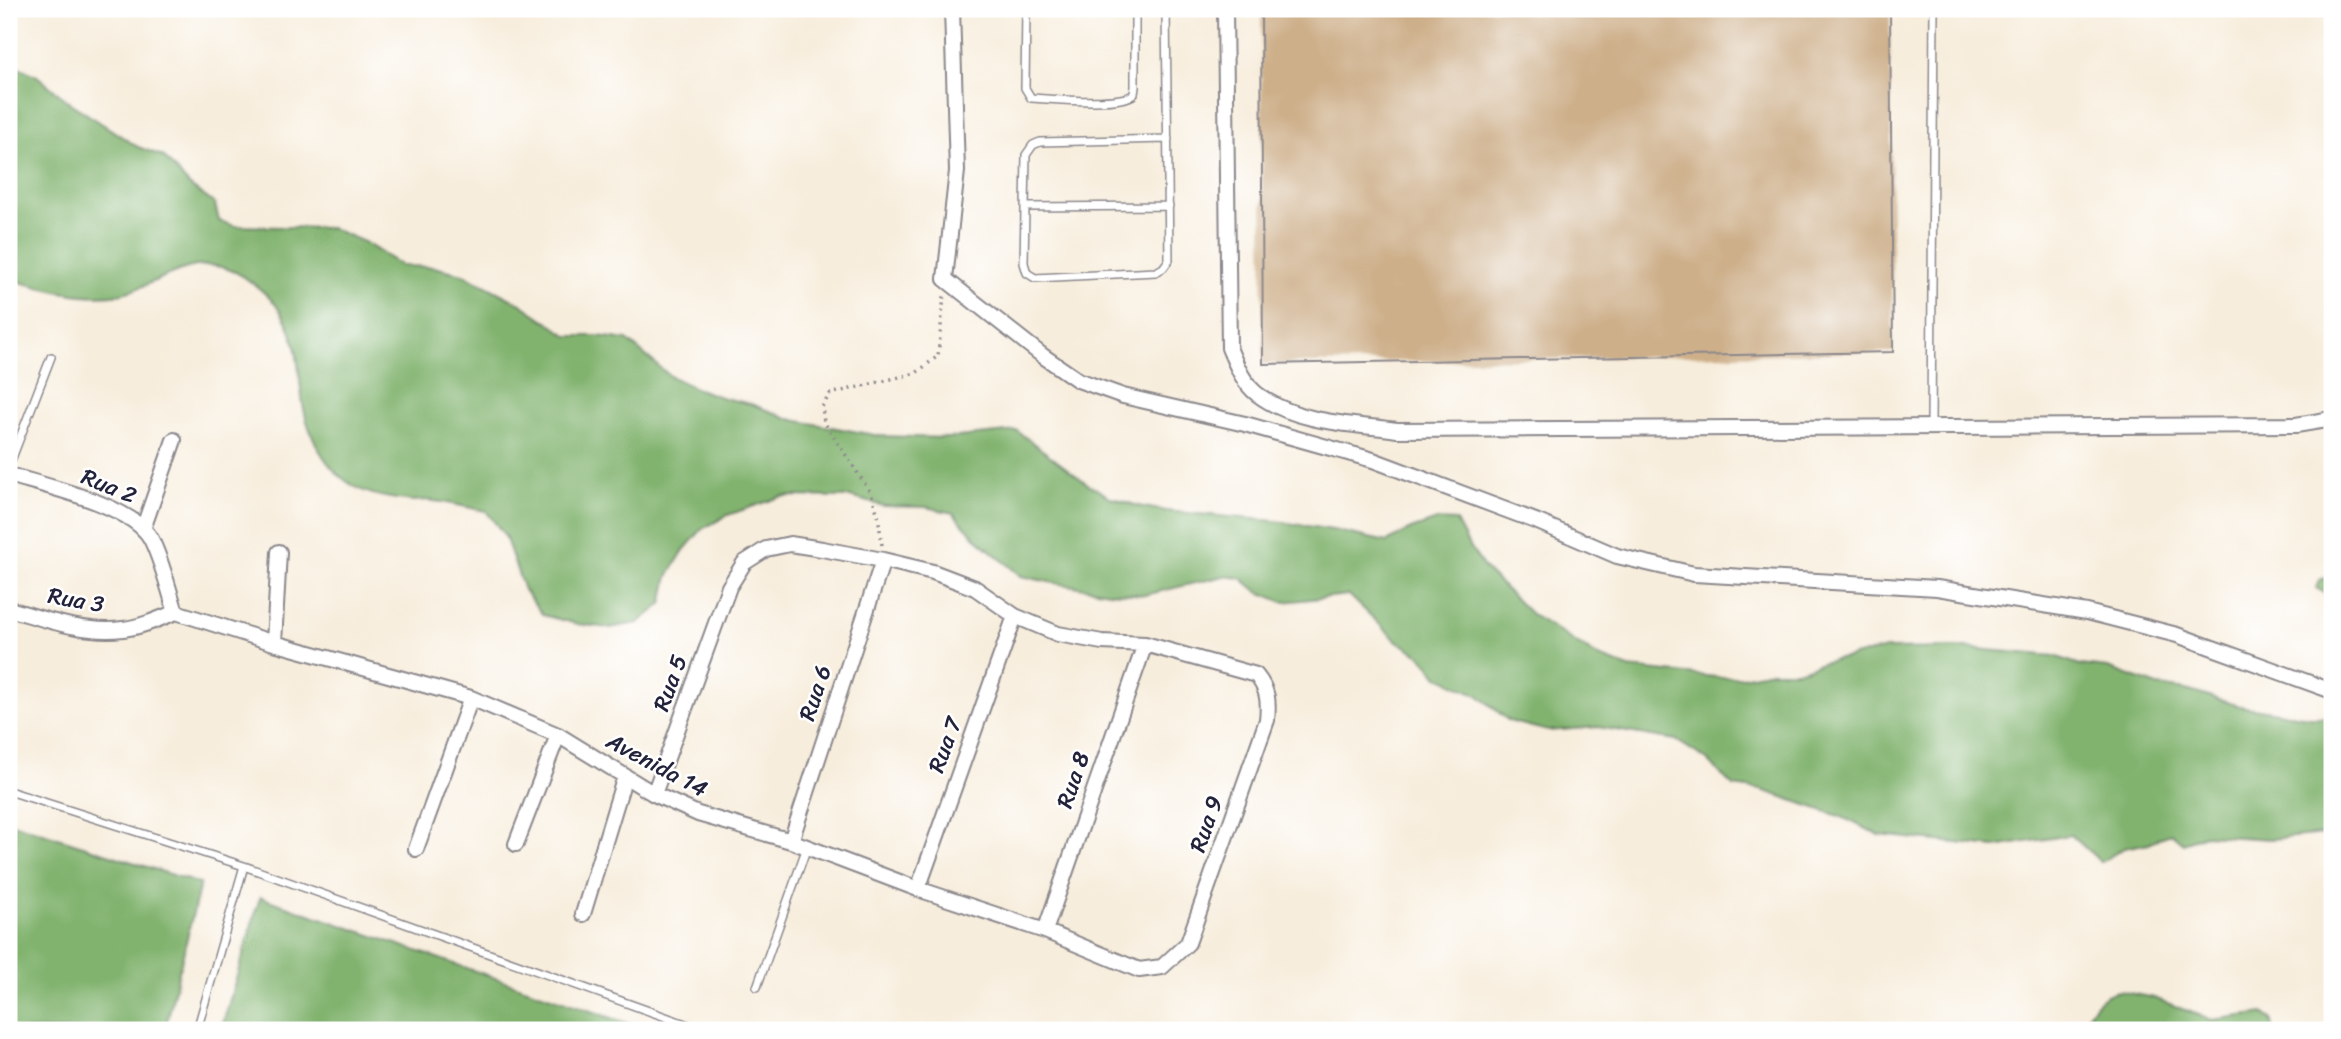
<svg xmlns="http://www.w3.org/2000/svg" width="2341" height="1039" font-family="Sriracha,sans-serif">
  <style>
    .forest { fill: #81b36e; stroke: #526a54; stroke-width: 2 }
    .building { fill: #cdaf89 }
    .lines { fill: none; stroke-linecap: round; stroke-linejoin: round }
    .service-casing { stroke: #8c888c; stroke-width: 10 }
    .minor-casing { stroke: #8c888c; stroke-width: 18 }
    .path { stroke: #8c888c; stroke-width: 3.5; stroke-dasharray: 2 5; stroke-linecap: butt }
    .service { stroke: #fff; stroke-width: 7 }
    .minor { stroke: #fff; stroke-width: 14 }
    .labels { text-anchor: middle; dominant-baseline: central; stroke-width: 5; stroke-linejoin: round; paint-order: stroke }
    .street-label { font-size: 23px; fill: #22223b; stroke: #fff }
  </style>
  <rect width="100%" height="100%" fill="#fff"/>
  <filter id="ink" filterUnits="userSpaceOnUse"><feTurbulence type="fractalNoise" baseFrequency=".0143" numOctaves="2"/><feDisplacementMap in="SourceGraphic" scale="14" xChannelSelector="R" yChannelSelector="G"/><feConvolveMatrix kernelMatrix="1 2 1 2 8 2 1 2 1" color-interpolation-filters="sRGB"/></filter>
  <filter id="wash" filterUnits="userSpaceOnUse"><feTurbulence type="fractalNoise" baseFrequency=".00686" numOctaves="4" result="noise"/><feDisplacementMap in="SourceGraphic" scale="28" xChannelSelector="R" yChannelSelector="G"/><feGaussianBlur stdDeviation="1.57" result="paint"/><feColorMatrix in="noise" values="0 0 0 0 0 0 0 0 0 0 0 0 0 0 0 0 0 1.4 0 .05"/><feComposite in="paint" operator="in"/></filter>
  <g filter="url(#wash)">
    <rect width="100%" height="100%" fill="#f7eddc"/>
    <path class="forest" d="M9,63L36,75L70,103L138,147L163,156L189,185L215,204L219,221L235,226L331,228L364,242L402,266L434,267L463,274L521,304L568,336H598L627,340L670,376L695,388L724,398L751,404L793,420L880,436L948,438L1017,431L1085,482L1110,497L1138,506L1166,511L1275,521L1333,530L1387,542L1411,529L1437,520L1456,521L1468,544L1485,569L1531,614L1599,657L1629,668L1716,677H1742L1771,671H1797L1825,662L1886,649L1965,648L2055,656L2080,665L2108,668L2158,686L2186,690L2240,706L2309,717H2332V837L2325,834L2271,839L2205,835L2183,843L2171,833L2149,843L2124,848L2101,862L2071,835L1995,847L1879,835L1842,817L1762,790L1733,786L1707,760L1676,740L1598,727L1548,731L1509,721L1478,695L1439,677L1420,655L1397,641L1349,595L1283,602L1258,592L1241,578L1224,576L1145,595L1109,592L1049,582L1021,576L978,540L953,513L926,507L884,506L850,497L783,496L728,515L702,529L684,550L668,576L662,604L638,623L609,628L577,624L543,615L524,590L505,536L486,511C469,508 452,503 434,501C427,499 420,501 413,501C394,499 369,496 352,485C321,466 304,426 301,390C298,364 297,337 282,314C274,300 257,286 244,277C193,245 161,288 113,295C78,299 42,288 9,279Z
      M2332,576V597L2316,588L2319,580Z
      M9,822L200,884L165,1030H9Z
      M260,897L647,1030H221Z
      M2119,991L2154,998L2212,1020L2264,1013L2271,1019L2274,1030H2084C2088,1009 2098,995 2119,991Z"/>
    <g id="blocks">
      <path class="building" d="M1261,9H1890L1893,352L1263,364Z"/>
    </g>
  </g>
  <g filter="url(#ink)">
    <use href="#blocks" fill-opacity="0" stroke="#8c888c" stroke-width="2"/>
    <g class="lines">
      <defs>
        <path id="service" d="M1026,9L1025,88L1031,98C1051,99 1121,106 1134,94L1135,87V9
          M1166,9L1169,260L1163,268L1156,272L1035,278L1027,273L1024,263L1026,155L1033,145L1040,142L1168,139
          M1025,207L1169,206
          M1931,426L1934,9
          M9,466L51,357
          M9,791L244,866L702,1030
          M757,987L807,847
          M197,1030L244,866"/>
        <path id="minor" d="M952,9L957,171L945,279L1043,356L1078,380L1123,396L1245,424L1373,460L1538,522L1617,556L1694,574L1937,588L2087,612L2177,635L2332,691
          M1225,9L1229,348C1236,364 1243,383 1257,394C1295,423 1352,424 1397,430L2296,425L2332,419
          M9,475C45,486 133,505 151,539C162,561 168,588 176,612
          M143,529L174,440
          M9,609C45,619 84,634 123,629C141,627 159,619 176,612
          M176,612L274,643L471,698L558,735L654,794L698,814L791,841L918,889L1045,931L1139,970L1162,967L1188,943L1267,720C1269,701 1268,690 1256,675L1145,644L1102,642L1058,634L1015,616L975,588L933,572L883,560L822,549L790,544L766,549L744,563L729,587L654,794
          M274,643L279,552
          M791,841L883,560
          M516,844L558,735
          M416,849L471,698
          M918,889L1015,616
          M583,914L625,776
          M1045,931L1145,644"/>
      </defs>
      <use href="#service" class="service-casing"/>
      <use href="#minor" class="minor-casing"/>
      <path class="path" d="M882,545L878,515L871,493L824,422L822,407L830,394L916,373L938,356L944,296"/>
      <use href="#service" class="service"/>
      <use href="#minor" class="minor"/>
    </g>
  </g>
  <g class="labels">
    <g class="street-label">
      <text transform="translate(109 486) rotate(22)">Rua 2</text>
      <text transform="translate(76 600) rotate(10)">Rua 3</text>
      <text transform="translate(670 683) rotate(-70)">Rua 5</text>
      <text transform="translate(815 693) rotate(-72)">Rua 6</text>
      <text transform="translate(945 745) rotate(-70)">Rua 7</text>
      <text transform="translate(657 765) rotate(28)">Avenida 14</text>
      <text transform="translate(1073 780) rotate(-71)">Rua 8</text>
      <text transform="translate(1206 824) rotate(-71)">Rua 9</text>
    </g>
  </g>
  <rect width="2341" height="1039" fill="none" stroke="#fff" stroke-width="35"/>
</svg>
